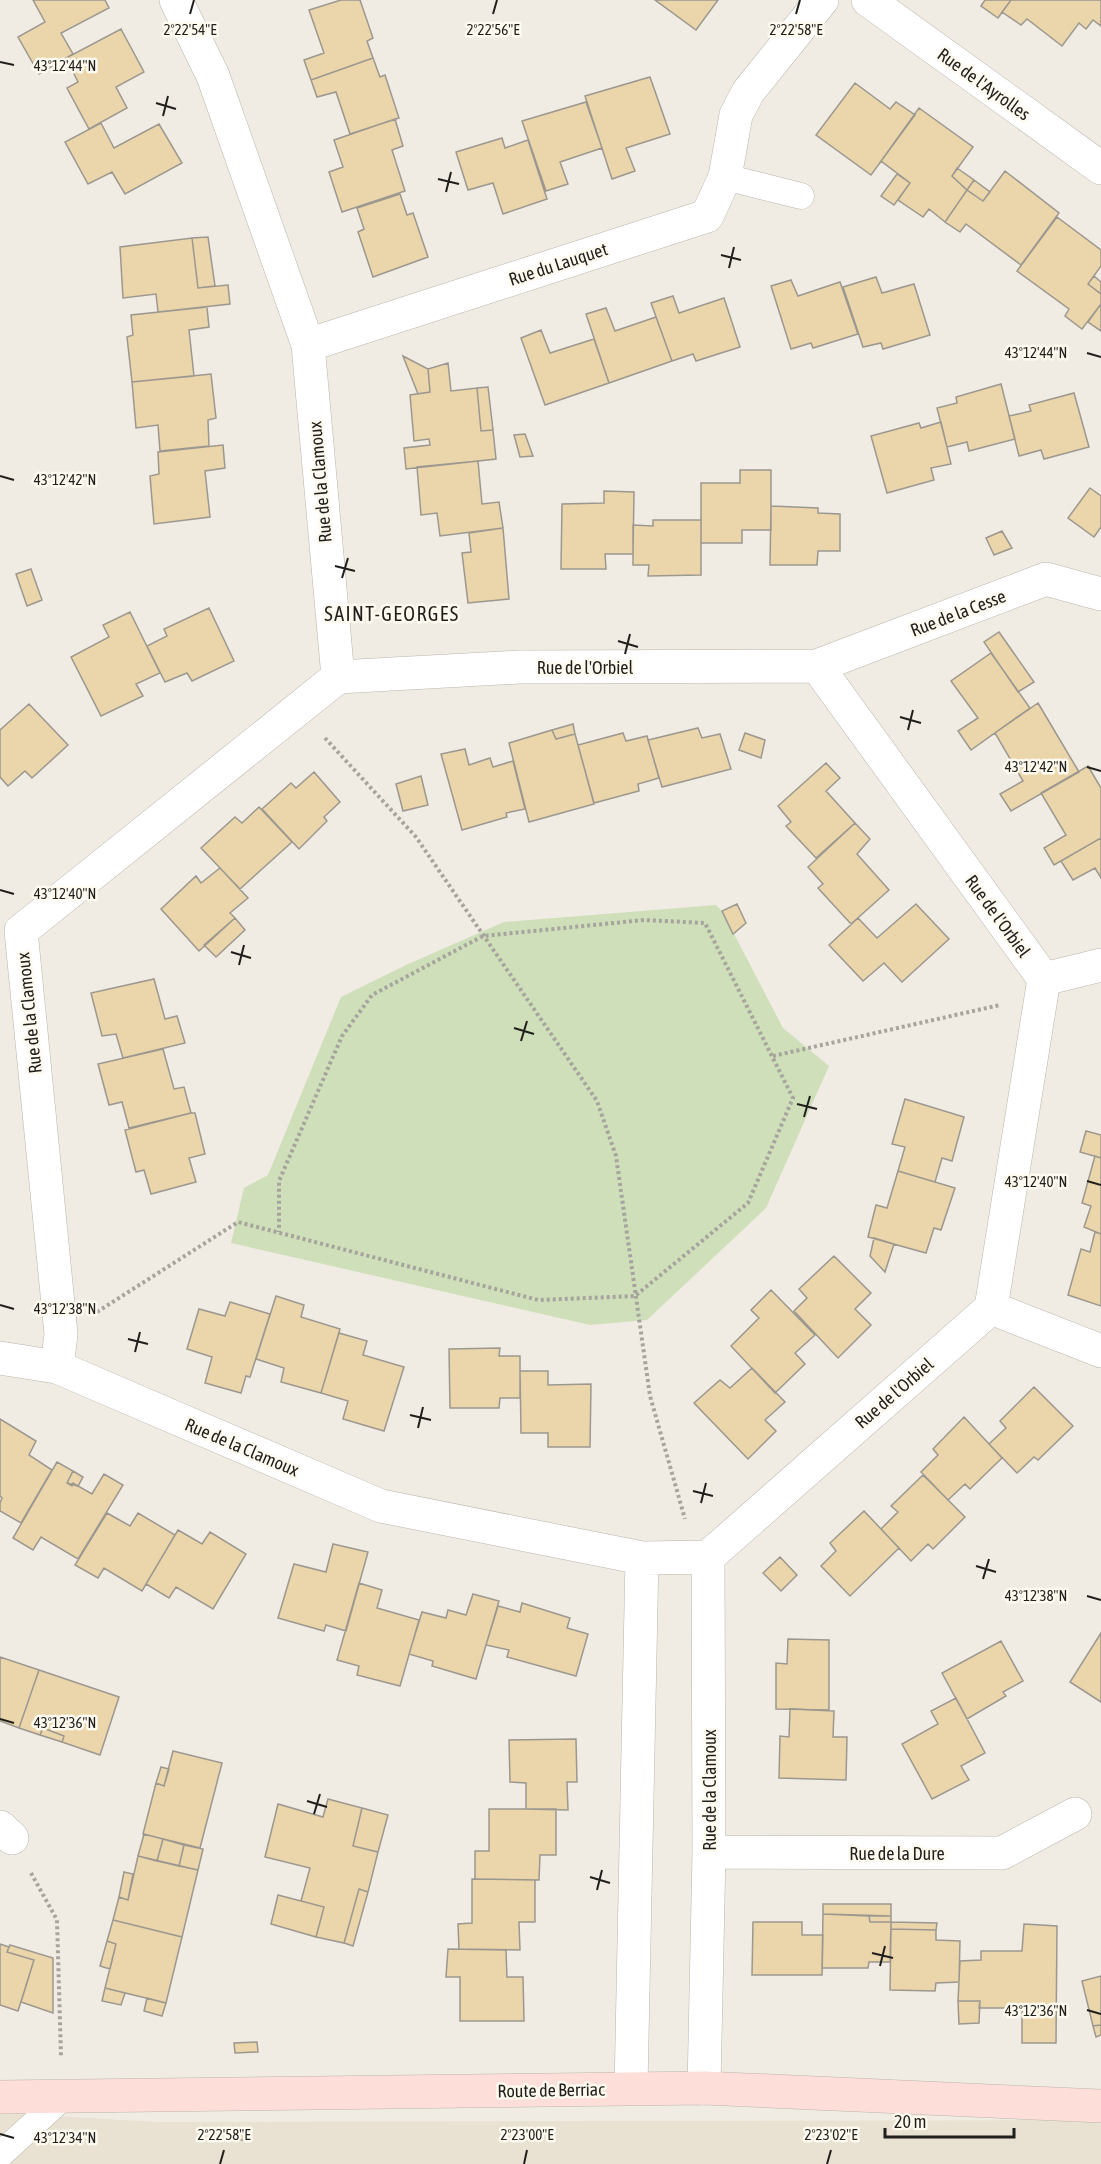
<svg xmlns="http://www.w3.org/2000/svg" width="1101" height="2164" font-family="'Asap Condensed',sans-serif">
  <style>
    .built { fill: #e9e1d1 }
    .green { fill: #cedfb9 }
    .building { fill: #ebd5ab; stroke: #9c988f; stroke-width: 1.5 }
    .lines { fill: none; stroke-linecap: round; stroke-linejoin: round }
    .lane-casing { stroke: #bab5ac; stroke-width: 27 }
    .street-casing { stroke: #bab5ac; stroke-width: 34 }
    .secondary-casing { stroke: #bab5ac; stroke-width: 34 }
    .path { stroke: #a7a49d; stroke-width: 4; stroke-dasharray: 3 3; stroke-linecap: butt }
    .lane { stroke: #fff; stroke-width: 26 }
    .street { stroke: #fff; stroke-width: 33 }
    .secondary { stroke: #feded9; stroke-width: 33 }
    .ticks { fill: none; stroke: #211f1c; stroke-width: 2 }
    .labels { text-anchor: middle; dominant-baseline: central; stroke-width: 5; stroke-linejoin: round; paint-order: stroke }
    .street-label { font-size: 18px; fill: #211f1c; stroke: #fefaf0 }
    .neighbourhood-label { font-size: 20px; letter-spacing: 1.5px; fill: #211f1c; stroke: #fefaf0 }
    .ticks-label { font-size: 15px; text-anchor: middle; fill: #211f1c; stroke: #fefaf0; stroke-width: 5; stroke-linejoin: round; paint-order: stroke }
  </style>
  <rect width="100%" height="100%" fill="#f1ece3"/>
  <path class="built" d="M0,2113L158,2122L1101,2120V2164H0Z"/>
  <path class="green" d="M716,905L722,911L783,1028L829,1066L766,1208L647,1320L590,1325L231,1243L244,1188L268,1175L341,997L406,965L504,922Z"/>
  <path class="building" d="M33,0H105L109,8L61,33L73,54L39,74L18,37L45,22Z
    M341,0H360L373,38L367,41L373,58L311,80L304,60L324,53L309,10Z
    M655,0H718L696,30Z
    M985,0H1011L998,18L981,6Z
    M1011,0H1101V26L1093,20L1086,29L1079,23L1062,46L1027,19L1021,25L1002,12Z
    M121,29L144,72L116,87L127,108L89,129L67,88L78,82L66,58Z
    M373,58L380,77L385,75L399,118L350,134L336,92L317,97L311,80Z
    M650,77L670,134L626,148L635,171L612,179L585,96Z
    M855,83L890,109L896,102L915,115L871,175L816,135Z
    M586,102L602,148L560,162L568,184L546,191L522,121Z
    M919,108L973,147L952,176L967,190L945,222L929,209L923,217L898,200L910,183L881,161Z
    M395,119L403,146L392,150L405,191L342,212L329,172L343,167L334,140Z
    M101,123L114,148L159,124L182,163L125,194L112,172L88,184L65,142Z
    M502,138L505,148L528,140L547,199L503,214L493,183L468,190L456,152Z
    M957,168L974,180L967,190L952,176Z
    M1005,171L1059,213L1021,265L966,224L960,232L945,222L967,190L983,201Z
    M897,174L910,183L894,205L881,196Z
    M974,180L990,192L983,201L967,190Z
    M400,194L407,215L413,213L428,257L373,277L358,232L364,229L357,208Z
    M1057,217L1101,250V266L1088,284L1101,294V304L1082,329L1065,316L1069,309L1017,271Z
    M208,237L215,286L198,288L192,238Z
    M192,238L198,288L228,285L230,304L158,312L156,294L123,298L120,247Z
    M1094,276L1101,282V294L1088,284Z
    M876,277L882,293L914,284L930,335L883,349L881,343L863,347L843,287Z
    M791,280L798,296L840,282L858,334L813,348L811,343L791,349L771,286Z
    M673,296L679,313L724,298L740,347L696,361L693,354L672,361L651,303Z
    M1101,304V331L1088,322Z
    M207,307L209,327L189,330L194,376L132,382L127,337L133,335L131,315Z
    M606,308L615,331L656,317L672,361L609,383L586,314Z
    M541,330L550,353L594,339L609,383L545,405L521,338Z
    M403,356L428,369L430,392L418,394Z
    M448,363L451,391L477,388L481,431L493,430L496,459L406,469L404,448L430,445L429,439L414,441L410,395L430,392L428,369Z
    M211,374L216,418L208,420L209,446L160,451L158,425L136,428L132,382Z
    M1001,384L1015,439L969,451L967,442L947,447L937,408L957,403L956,397Z
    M488,387L493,430L481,431L477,388Z
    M1074,393L1089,447L1044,459L1041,450L1019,456L1009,416L1031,411L1029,405Z
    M941,422L951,464L931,468L934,480L887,493L871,436L919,423L921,428Z
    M525,434L533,456L520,457L514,435Z
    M223,445L225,468L205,471L210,517L154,524L150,476L159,474L158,452Z
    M478,461L482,504L499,502L503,528L440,536L437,513L421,515L417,467Z
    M740,470H771V530H742V543H701V483H740Z
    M1090,488L1101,496V527L1094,537L1068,518Z
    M604,491L634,492L633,554H605L606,569H561L562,504L604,503Z
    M771,506L818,508V513L840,514V551H818L817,565H770Z
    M653,520H701V575L648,576L649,565H633V525L653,526Z
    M503,528L509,599L468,603L462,553L471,552L469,533Z
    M1002,531L1012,548L994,555L986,538Z
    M31,569L42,600L27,606L16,574Z
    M209,608L234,661L192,681L187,673L165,682L147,646L167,636L164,629Z
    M130,612L160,673L136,684L143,696L101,716L71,657L109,637L103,625Z
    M999,632L1034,682L1018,692L984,642Z
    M991,653L1030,708L971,750L958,731L978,718L951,681Z
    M1038,703L1079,772L1011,811L1000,794L1023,781L995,733Z
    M29,704L68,745L32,778L25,771L8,786L0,777V730Z
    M573,724L575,734L556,739L552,730Z
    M698,728L702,738L720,734L731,769L662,787L648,740Z
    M552,730L556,739L575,734L594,804L529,822L509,743Z
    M623,733L626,741L647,736L659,778L638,784L639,791L594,803L578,745Z
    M745,733L765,740L761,758L739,750Z
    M465,749L469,765L490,758L493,767L513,761L525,809L506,813L507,817L462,830L441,754Z
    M826,763L840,778L826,791L855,823L816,858L786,826L791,822L778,806Z
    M1088,766L1101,788V838L1054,865L1044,848L1066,835L1041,793Z
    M314,772L340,802L324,817L327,821L299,849L262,809L291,783L296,788Z
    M421,776L428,805L403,811L396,784Z
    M259,807L292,842L240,889L201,848L235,817L242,823Z
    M855,823L870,839L857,854L889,890L851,924L818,888L823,884L808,867Z
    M1101,838V878L1095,868L1073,880L1061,861Z
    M220,868L248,898L230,913L235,918L199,951L161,909L196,876L201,883Z
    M737,904L746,923L733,934L722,911Z
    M916,904L949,939L902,982L884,963L863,981L829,945L858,918L877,938Z
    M235,918L245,930L216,957L204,945Z
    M154,979L165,1019L177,1016L185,1043L123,1058L116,1034L102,1036L91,993Z
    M163,1049L174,1089L184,1087L191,1113L129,1128L122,1102L109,1105L98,1064Z
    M905,1099L964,1117L952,1161L942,1158L935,1182L898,1171L905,1147L892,1144Z
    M191,1113H195L205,1154L189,1158L196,1182L151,1194L144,1170L136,1172L125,1130Z
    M1086,1131L1101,1135V1158L1080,1152Z
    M1095,1156L1101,1158V1234L1084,1227L1091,1206L1082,1203Z
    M898,1171L955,1188L941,1230L934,1228L926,1253L868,1237L876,1205L887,1208Z
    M1095,1232L1101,1234V1306L1068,1295L1081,1249L1090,1252Z
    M874,1238L894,1244L885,1272L870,1256Z
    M834,1256L871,1293L855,1309L871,1325L838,1358L794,1311L807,1298L799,1289Z
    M771,1290L815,1335L795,1353L805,1364L775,1393L731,1346L759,1318L751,1310Z
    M276,1296L304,1305L301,1317L340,1329L321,1393L281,1382L284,1368L256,1359Z
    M230,1302L270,1314L250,1377L246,1376L241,1393L205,1383L212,1357L187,1349L199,1309L225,1316Z
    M339,1333L367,1341L363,1355L404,1367L384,1431L343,1419L348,1401L321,1393Z
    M500,1348L499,1356H520V1398H500L499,1408H450L449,1349Z
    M752,1368L785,1402L765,1420L776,1431L748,1459L694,1403L720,1380L730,1388Z
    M520,1371H548V1385L591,1384L590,1447H548V1433H521Z
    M1034,1387L1073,1426L1038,1460L1034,1457L1017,1473L989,1444L1006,1428L1000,1421Z
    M964,1417L1002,1458L970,1489L965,1484L948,1500L921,1472L938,1455L933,1449Z
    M0,1419L36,1441L29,1455L52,1470L21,1523L0,1511V1503L2,1498L0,1496Z
    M57,1462L73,1471L67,1483L72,1486L73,1483L92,1494L104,1474L123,1485L78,1559L41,1537L33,1550L13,1538Z
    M73,1471L83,1477L78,1486L67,1483Z
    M923,1475L965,1517L933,1549L928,1544L911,1561L881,1529L898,1512L891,1506Z
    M864,1511L899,1548L850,1596L821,1566L836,1551L830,1543Z
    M107,1513L130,1526L138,1513L175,1535L142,1591L104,1568L98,1578L75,1565Z
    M178,1530L202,1544L210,1532L246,1554L213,1609L176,1587L169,1598L146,1584Z
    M333,1544L368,1552L346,1631L326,1625L324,1631L278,1618L294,1564L326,1572Z
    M780,1557L797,1575L781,1591L763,1573Z
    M359,1583L382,1590L377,1608L419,1620L400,1686L357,1675L359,1666L337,1660Z
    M473,1594L499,1601L476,1679L432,1666L433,1661L409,1654L422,1612L446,1618L448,1610L466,1615Z
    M522,1603L570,1618L567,1628L588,1634L576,1676L507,1657L509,1650L486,1645L498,1606L520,1612Z
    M1101,1633V1702L1070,1682Z
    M788,1639L829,1640V1710L776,1709V1663L787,1664Z
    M1001,1641L1023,1681L1003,1692L1006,1696L967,1719L942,1673Z
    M0,1657L39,1670L19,1728L0,1721Z
    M39,1670L119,1697L100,1755L62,1742L64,1736L43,1728L40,1735L19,1728Z
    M956,1698L985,1753L961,1766L969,1780L932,1799L902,1744L938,1724L931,1711Z
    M790,1709L834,1711L833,1737H847L846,1780L779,1778L780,1736L789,1737Z
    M43,1728L64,1736L62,1742L40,1735Z
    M576,1739L577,1782H567L568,1810L526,1809V1783L510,1782L509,1740Z
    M173,1751L222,1763L200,1848L143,1834L156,1783L164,1786Z
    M161,1767L169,1769L164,1786L156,1783Z
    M328,1799L362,1808L353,1846L378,1852L368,1892L359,1889L344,1943L316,1937L324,1907L301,1901L310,1868L265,1857L278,1804L323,1817Z
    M362,1808L388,1815L378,1852L353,1846Z
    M489,1809H556V1855H540L539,1880L475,1879V1851H489Z
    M144,1834L163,1839L157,1861L138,1856Z
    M163,1839L184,1845L179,1866L157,1861Z
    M184,1845L203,1849L198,1870L179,1866Z
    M138,1856L198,1870L182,1937L113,1920L119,1897L128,1900Z
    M124,1872L133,1874L128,1900L119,1897Z
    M472,1879L535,1880V1922H519L520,1950L459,1949L458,1924L472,1923Z
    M359,1889L368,1892L353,1946L344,1943Z
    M278,1895L324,1907L316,1937L271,1924Z
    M823,1904H891V1916L823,1914Z
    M823,1914L869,1916L870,1922H891L890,1962H869L868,1968H822Z
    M869,1916H891V1922H870Z
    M113,1920L182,1937L166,2003L105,1988L116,1944L107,1941Z
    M753,1922H802V1935H823L822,1975H752Z
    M891,1922L937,1923L936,1930L891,1929Z
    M1024,1924L1057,1926L1056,2043H1022V2008H979L980,2001H958L960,1961L981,1960V1951H1022Z
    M891,1929L936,1930V1940L960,1941L959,1982L936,1983L935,1991L890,1990Z
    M107,1941L116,1944L110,1969L100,1966Z
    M0,1944L9,1947L7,1952L34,1960L18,2011L0,2005Z
    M10,1945L53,1958V2013L21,2002L34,1960L7,1952Z
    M448,1949L506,1950L507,1977H523L524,2021H460V1977H446Z
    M1101,1976V2025L1093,2026L1082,1981Z
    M105,1988L125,1993L121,2005L102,2001Z
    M147,1998L166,2003L162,2016L144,2011Z
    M958,2001H980L979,2023L959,2024Z
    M1101,2025V2035L1096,2037L1093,2026Z
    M257,2042L258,2052L235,2053L234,2043Z
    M228,2128L251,2130L250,2141L226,2138Z"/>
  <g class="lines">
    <defs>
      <path id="lane" d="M725,177L801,196
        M0,2155L62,2098"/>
      <path id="street" d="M176,0L213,76L308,345L338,677L21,931L61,1334L57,1367L381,1506L642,1558
        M868,0L1101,168
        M308,345L707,216L725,177L736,115L748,92L822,0
        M817,666L1046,579L1101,594
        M338,677L520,667L817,666L1044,979L991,1308L708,1557
        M1044,979L1101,965
        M991,1308L1101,1351
        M0,1358L57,1367
        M0,1827L12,1838
        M709,1852L1002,1853L1075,1814
        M631,2088L642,1558L708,1557L709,1852L704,2088"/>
      <path id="secondary" d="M0,2097L704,2088L1101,2106"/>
    </defs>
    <use href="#lane" class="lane-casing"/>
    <use href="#street" class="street-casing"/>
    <use href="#secondary" class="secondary-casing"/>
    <path class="path" d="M325,738L416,837L597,1101L616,1156L650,1396L685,1519
      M773,1056L1000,1005
      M97,1312L238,1222L538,1300L635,1296L748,1203L793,1098L705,923L644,920L483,936L372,995L342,1036L279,1181V1232
      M31,1873L57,1920L61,2056"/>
    <use href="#lane" class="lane"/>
    <use href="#street" class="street"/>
    <use href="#secondary" class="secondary"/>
  </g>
  <path class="ticks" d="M190,14L194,0M493,14L497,0M796,14L800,0M0,62L14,65M156,103L176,109M163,116L168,96M438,179L459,184M446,192L451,172M721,255L741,260M729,268L734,247M1087,353L1101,357M0,476L14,480M335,566L355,571M342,578L348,558M618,641L638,647M625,654L630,634M900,717L921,723M908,730L913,710M1087,767L1101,771M0,890L14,894M231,952L251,958M239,965L244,945M514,1028L534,1034M521,1041L527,1021M797,1104L817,1109M804,1117L810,1096M1087,1181L1101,1185M0,1305L14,1309M128,1339L148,1344M135,1352L140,1332M410,1415L431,1420M418,1428L423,1407M693,1491L713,1496M701,1503L706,1483M976,1566L996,1572M983,1579L989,1559M1087,1596L1101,1600M0,1719L14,1723M307,1801L327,1807M314,1814L320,1794M590,1877L610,1883M597,1890L602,1870M872,1953L893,1958M880,1966L885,1946M1087,2010L1101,2014M0,2134L14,2138M220,2164L224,2150M524,2164L527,2150M827,2164L831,2150"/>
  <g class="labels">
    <g class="street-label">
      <text transform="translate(984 84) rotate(36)">Rue de l'Ayrolles</text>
      <text transform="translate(558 264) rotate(-18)">Rue du Lauquet</text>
      <text transform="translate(320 482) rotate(-95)">Rue de la Clamoux</text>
      <text transform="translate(958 613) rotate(-21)">Rue de la Cesse</text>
      <text x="585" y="667">Rue de l'Orbiel</text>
      <text transform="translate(998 916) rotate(54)">Rue de l'Orbiel</text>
      <text transform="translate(29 1013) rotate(-96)">Rue de la Clamoux</text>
      <text transform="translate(894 1393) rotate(-41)">Rue de l'Orbiel</text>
      <text transform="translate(242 1447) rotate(23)">Rue de la Clamoux</text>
      <text transform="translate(709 1790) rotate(-90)">Rue de la Clamoux</text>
      <text x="897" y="1853">Rue de la Dure</text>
      <text transform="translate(551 2090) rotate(-1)">Route de Berriac</text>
    </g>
    <g class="neighbourhood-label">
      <text x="392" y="613">SAINT-GEORGES</text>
    </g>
  </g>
  <g class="ticks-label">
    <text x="190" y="35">2°22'54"E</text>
    <text x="493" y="35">2°22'56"E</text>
    <text x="796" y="35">2°22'58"E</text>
    <text x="65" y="71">43°12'44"N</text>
    <text x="1036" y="358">43°12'44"N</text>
    <text x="65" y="485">43°12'42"N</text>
    <text x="1036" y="772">43°12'42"N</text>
    <text x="65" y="899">43°12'40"N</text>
    <text x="1036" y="1187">43°12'40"N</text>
    <text x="65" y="1314">43°12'38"N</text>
    <text x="1036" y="1601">43°12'38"N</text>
    <text x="65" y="1728">43°12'36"N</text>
    <text x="1036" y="2016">43°12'36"N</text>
    <text x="224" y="2140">2°22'58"E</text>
    <text x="527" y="2140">2°23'00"E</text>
    <text x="831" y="2140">2°23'02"E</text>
    <text x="65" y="2143">43°12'34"N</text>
  </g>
  <path d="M885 2128v9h129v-9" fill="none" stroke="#211f1c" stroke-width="3"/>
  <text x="894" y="2128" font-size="18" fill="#211f1c" stroke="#fefaf0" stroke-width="4.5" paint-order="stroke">20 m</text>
</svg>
